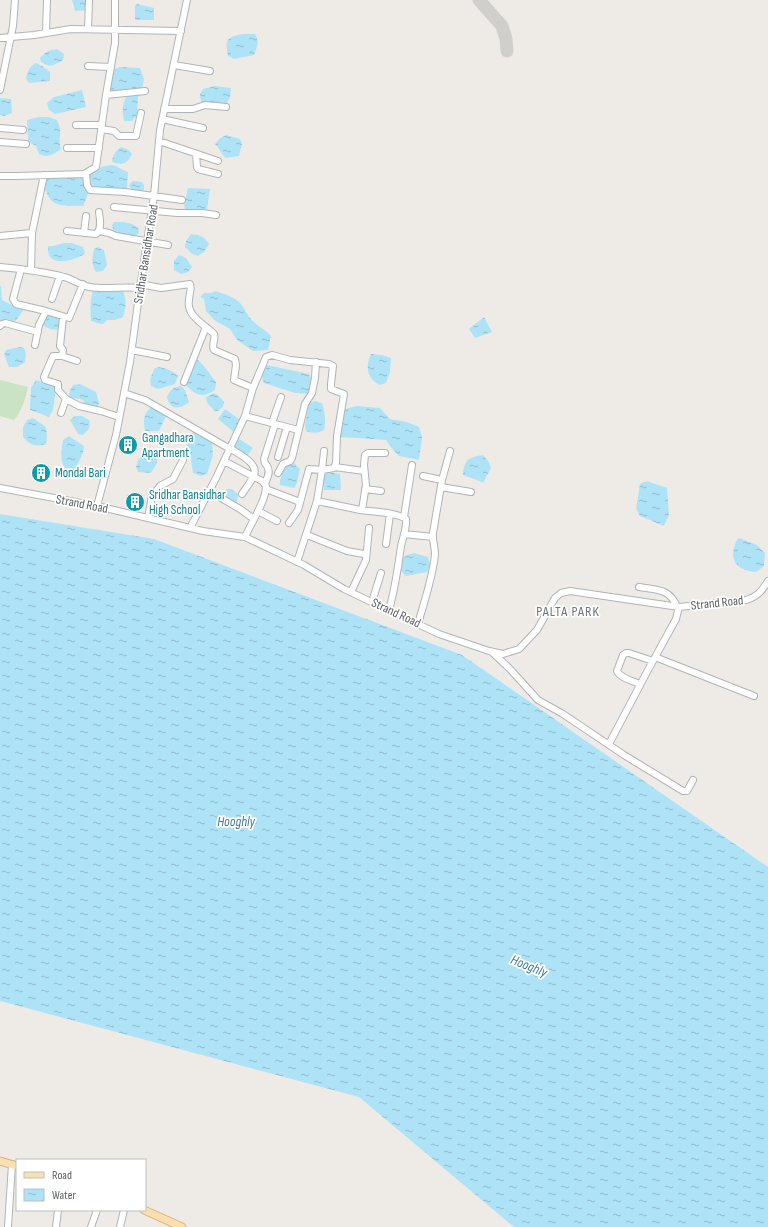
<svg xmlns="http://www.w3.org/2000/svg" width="768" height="1227" font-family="'Sofia Sans Condensed',sans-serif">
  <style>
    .green { fill: #cae3c5 }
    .water { fill: url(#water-ripples) }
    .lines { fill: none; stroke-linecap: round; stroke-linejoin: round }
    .taxiway { stroke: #d0cfcc; stroke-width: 13 }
    .minor-casing { stroke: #b1b4b7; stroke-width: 8 }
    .major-casing { stroke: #e4ad6a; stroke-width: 9 }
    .minor { stroke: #fff; stroke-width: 6 }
    .major { stroke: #f7e1b2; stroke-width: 7 }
    .labels { text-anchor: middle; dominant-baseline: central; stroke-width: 3.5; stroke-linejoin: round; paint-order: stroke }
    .street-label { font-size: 13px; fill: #5e6265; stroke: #fff }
    .culture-label { font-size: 13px; fill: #0d838f; stroke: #fff; text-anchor: start }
    .neighbourhood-label { font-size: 14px; letter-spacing: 1px; fill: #6f7477; stroke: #fff }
    .water-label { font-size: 14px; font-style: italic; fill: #457b97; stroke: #fff }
  </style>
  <defs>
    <pattern id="water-ripples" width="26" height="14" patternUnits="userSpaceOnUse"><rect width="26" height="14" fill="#aee3f7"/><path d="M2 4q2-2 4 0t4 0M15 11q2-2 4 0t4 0" fill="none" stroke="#91bbcc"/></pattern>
  </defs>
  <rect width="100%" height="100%" fill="#eeebe6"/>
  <path class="green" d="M0,380L28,387C25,400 22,411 14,420L0,416Z"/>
  <path class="water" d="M72,0H88L87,10L75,11Z
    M137,4L154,8V20H135V6Z
    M243,34H255C260,42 257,47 254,55L234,59L228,56C225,40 226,37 243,34Z
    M57,49L64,54L63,60C53,66 51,68 41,62L40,58C45,52 49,50 57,49Z
    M36,63L42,66L50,72V81L29,83L26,79C27,72 29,67 36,63Z
    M120,67L140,68L144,79L142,89L109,92L112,70Z
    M215,86L231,88L230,97L226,105L206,104L201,102L200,94L203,89Z
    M82,90L86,107L55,114L49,110L47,103L54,97Z
    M140,94L138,97L137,115L132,121H124C122,112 122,103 127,96Z
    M0,98L11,99L12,113L4,116L0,115Z
    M39,117H49L57,120C58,123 60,126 60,130C61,138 58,140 61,149C55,154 47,158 39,154L36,146L28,141L27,120Z
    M226,135L240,139L242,144L239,156L226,158C221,154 220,149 215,144L219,139Z
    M121,147L129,150L132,154C126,165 124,165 112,162C113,155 115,151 121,147Z
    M112,165C118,166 122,170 128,172L127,188L122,191L93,189C79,173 100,166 112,165Z
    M78,176L83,178L88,194L83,206C73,205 58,208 51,200C48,197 47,192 44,189L46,177Z
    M133,181L142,182L144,185V190L140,193L132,191L129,185Z
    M188,188L210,189L207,209H185L184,205Z
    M114,222C122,222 132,222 138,228L139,233L135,236L114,233L112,226Z
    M191,234C200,235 204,236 209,244L204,252L198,256L192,254L185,247L186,241Z
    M64,243H72L83,247L85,254C76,259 60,265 51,258C48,255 48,250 48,246H53Z
    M98,247L104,250L107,265L103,271L96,272C91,263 92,259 94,249Z
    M179,255L186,258L192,267L188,272L181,274L174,270V261Z
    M0,286H1L2,300L10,304L22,308L23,311L14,323L1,321L0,322Z
    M122,289C127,298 126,307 123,317L115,320H107L103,324L97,323L91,321C90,310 90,301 93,290Z
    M215,291C224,294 234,296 241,304C246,310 247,316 254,322C259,327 266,330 271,336L268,350L253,351L237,340L230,329L214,320L206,311L204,299L200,297L204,293H211Z
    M47,314L61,319V324L57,330L50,329L42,325Z
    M484,317L492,332L475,338L469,329Z
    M19,347L24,348L26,354L25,362L17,367H9L4,355L6,350Z
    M371,354L382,355L391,358L390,372L386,383L380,385C378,384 374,382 372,379C366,372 367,362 371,354Z
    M197,359L203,365L216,382L215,390C202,399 195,395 185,384L193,362Z
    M267,365L309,374L312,380L310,394L295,393L264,383L261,375Z
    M158,367C165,368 172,370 178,376L175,384L158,389L151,386L150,380L154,369Z
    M36,380L56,387L53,410L49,417L30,410L31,388Z
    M80,384L96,392L99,403L97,409L83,410L81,408L84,401C79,397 73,400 68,397L70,390L73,385Z
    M181,386L185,390L189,402C185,406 174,411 170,404C168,402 168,400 167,397C170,390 173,387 181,386Z
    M214,393L219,396L224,402L223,407L218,411H215L207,403L206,397Z
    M315,401L322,403C325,412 326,421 324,430C317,434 312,433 306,431L305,425L309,403Z
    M153,406L167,414L159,431H145C143,420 143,413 153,406Z
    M357,406L380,408L390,419L407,422L419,427L422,437L419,460L399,456L389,445L386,440L341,437L340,432L345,409Z
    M225,409L242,421L235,433L218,419Z
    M75,416H82L89,420C91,427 89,430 83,435L78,434L70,420Z
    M33,418L46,427L47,436L46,444C35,447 30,445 23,437V427L27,420Z
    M194,431L212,442L213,455L207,474L201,476L193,473L191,460L190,451L183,437L187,435L189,437Z
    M69,436L84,446L83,453L74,472C58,471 61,451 63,440Z
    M238,438L253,448L245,459L232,449Z
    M150,453L154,454L157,459V463L151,473L138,472L136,467L139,458Z
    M483,455L488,461L491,468L483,483C477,479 470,478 463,475C464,460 469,457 483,455Z
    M289,463H294L300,469L297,483L294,488L280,485V480L285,465Z
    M327,472L340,474L341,490H324L323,479Z
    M647,481L667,488L669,515L664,526L640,516L636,509L640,484Z
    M226,489H232L236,492L238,496L236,506L230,507L226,504L223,496Z
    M0,514L154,539L462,655L768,867V1227H514L359,1097L0,1001Z
    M739,538L757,545L765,553L764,566L756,572C745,571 733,567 733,554C733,550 735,545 736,541Z
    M414,553L428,557L430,565L427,572L406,576L401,571C400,559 402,556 414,553Z"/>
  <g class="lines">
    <path class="taxiway" d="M479,0L502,26L506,39L507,51"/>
    <defs>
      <path id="minor" d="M88,29L89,0
        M46,33L47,0
        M0,38L34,35L71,29L181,31
        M174,65L210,71
        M88,66L111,67
        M0,90L13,26L15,0
        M106,95L145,91
        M164,109H193L205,105L226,107
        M162,119L203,128
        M76,125H102
        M0,128L23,130
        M101,129L114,131L119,136H136L141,113
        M159,141L218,161
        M0,142L26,144
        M67,148H99
        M196,154L197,167L198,169L218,174
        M86,173L87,185L90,190L125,192L182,200
        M0,176H17L84,174L96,167L106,95L115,43V0
        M114,207L177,213H202L216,215
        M67,231L96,234C102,229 100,219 99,212
        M99,231L109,233L116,236L168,245
        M84,233L86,216
        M0,236L32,233
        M0,267C22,269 43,271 64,277C73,279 81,286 90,287C106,290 123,286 140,288
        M21,269L13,299L16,304L46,311
        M31,270L32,233L44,175
        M140,284L161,288L190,284C192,289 189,294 189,300C186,316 204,324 214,334C216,340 211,345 214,350L235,359L236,365L234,380L253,388
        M52,299L60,276
        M0,326L2,324L5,323L38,332
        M35,345L39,325L46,311L69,318L83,284
        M132,350L167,357
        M62,356L63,350L60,346L63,317
        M77,361L62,356H53L44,377L45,380L58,384V390L60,392L66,399L79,406L101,411L119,417
        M184,382L206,327
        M124,393L145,400L230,449
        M61,413L66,399
        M245,416L298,430
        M272,423L281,397
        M230,448C238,454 259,463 254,475C251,482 246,488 242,494
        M278,457L287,427
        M224,461L262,481L266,486C266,501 251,523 245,537
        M335,467L364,471
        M278,473L283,464L290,461L292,458L305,404L312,393L315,378L316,362
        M423,476L442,480
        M265,484C267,478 271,472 267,466C264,461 265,465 264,459L275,424
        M441,487L471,492
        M0,488L97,506L203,531L245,537L304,565L344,589L405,618L439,634L489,651L503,654L519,649L537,630L555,598L561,593L570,591L679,607L746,600C757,597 762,591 768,581
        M266,489L300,502
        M365,489L381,491
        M209,491L240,509L254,519
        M317,501C332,504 346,507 360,510C373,512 396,512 406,519C407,528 403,537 401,546C398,568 395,589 389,610
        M97,506L116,435L130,362L140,288L154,196L160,130L187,0
        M362,510L366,485L364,465L365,455L368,453H385
        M258,511L277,521
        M404,517L412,465
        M148,518L152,496L160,486L173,479L183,460
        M289,523L298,510L309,469L322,470L324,451
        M190,528L216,478L245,416L253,388L266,357L272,355L290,360L329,364L333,366L331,384V389L344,394L337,436L336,463L334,468L322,470L317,501L297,562
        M404,534L433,537
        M307,535L347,551L364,554
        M386,544L390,514
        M639,587C656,590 670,588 677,607
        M351,592L366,560L369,528
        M372,602L381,573
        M418,624C424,602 433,577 435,554C435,547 432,540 433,533L442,480L450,451
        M492,652L509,668L538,700L563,714L624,755L683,791H687L693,780
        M655,657L754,696
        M640,684C633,681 620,678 617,671L623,655L626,653H629L653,661
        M609,744L648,670L676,619L679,607
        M8,1227L12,1164
        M56,1227L58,1210
        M91,1227L97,1210
        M120,1227L124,1210"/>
      <path id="major" d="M0,1161L17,1166
        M144,1210L182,1227"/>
    </defs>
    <use href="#minor" class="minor-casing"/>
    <use href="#major" class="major-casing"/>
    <use href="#minor" class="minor"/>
    <use href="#major" class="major"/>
  </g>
  <defs>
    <symbol id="building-disc" viewBox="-11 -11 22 22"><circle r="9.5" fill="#0f9aa8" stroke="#fff"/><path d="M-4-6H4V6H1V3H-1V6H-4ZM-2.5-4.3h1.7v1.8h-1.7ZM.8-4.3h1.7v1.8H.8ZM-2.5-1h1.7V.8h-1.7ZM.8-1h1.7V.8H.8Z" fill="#fff"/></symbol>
  </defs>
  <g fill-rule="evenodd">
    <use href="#building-disc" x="117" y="434" width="22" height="22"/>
    <use href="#building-disc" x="30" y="462" width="22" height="22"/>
    <use href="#building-disc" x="124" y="491" width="22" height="22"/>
  </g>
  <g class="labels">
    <g class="street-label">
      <text transform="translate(146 254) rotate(-81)">Sridhar Bansidhar Road</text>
      <text transform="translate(82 504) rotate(11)">Strand Road</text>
      <text transform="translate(717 603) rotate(-6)">Strand Road</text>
      <text transform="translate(396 613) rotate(25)">Strand Road</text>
    </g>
    <g class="culture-label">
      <text x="142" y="438">Gangadhara<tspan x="142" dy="15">Apartment</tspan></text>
      <text x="55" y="473">Mondal Bari</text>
      <text x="149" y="495">Sridhar Bansidhar<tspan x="149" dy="15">High School</tspan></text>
    </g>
    <g class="neighbourhood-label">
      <text x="568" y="611">PALTA PARK</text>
    </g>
    <g class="water-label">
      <text x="236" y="821">Hooghly</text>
      <text transform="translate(529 966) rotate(22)">Hooghly</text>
    </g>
  </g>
  <rect x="16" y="1159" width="130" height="52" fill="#ffffff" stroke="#bfc0c1"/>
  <rect x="24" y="1172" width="20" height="6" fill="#f7e1b2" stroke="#bfc0c1"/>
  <text x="52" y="1179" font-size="12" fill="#5e6265">Road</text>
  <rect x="24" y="1189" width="20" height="12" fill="url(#water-ripples)" stroke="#bfc0c1"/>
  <text x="52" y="1199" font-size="12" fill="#5e6265">Water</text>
</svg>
